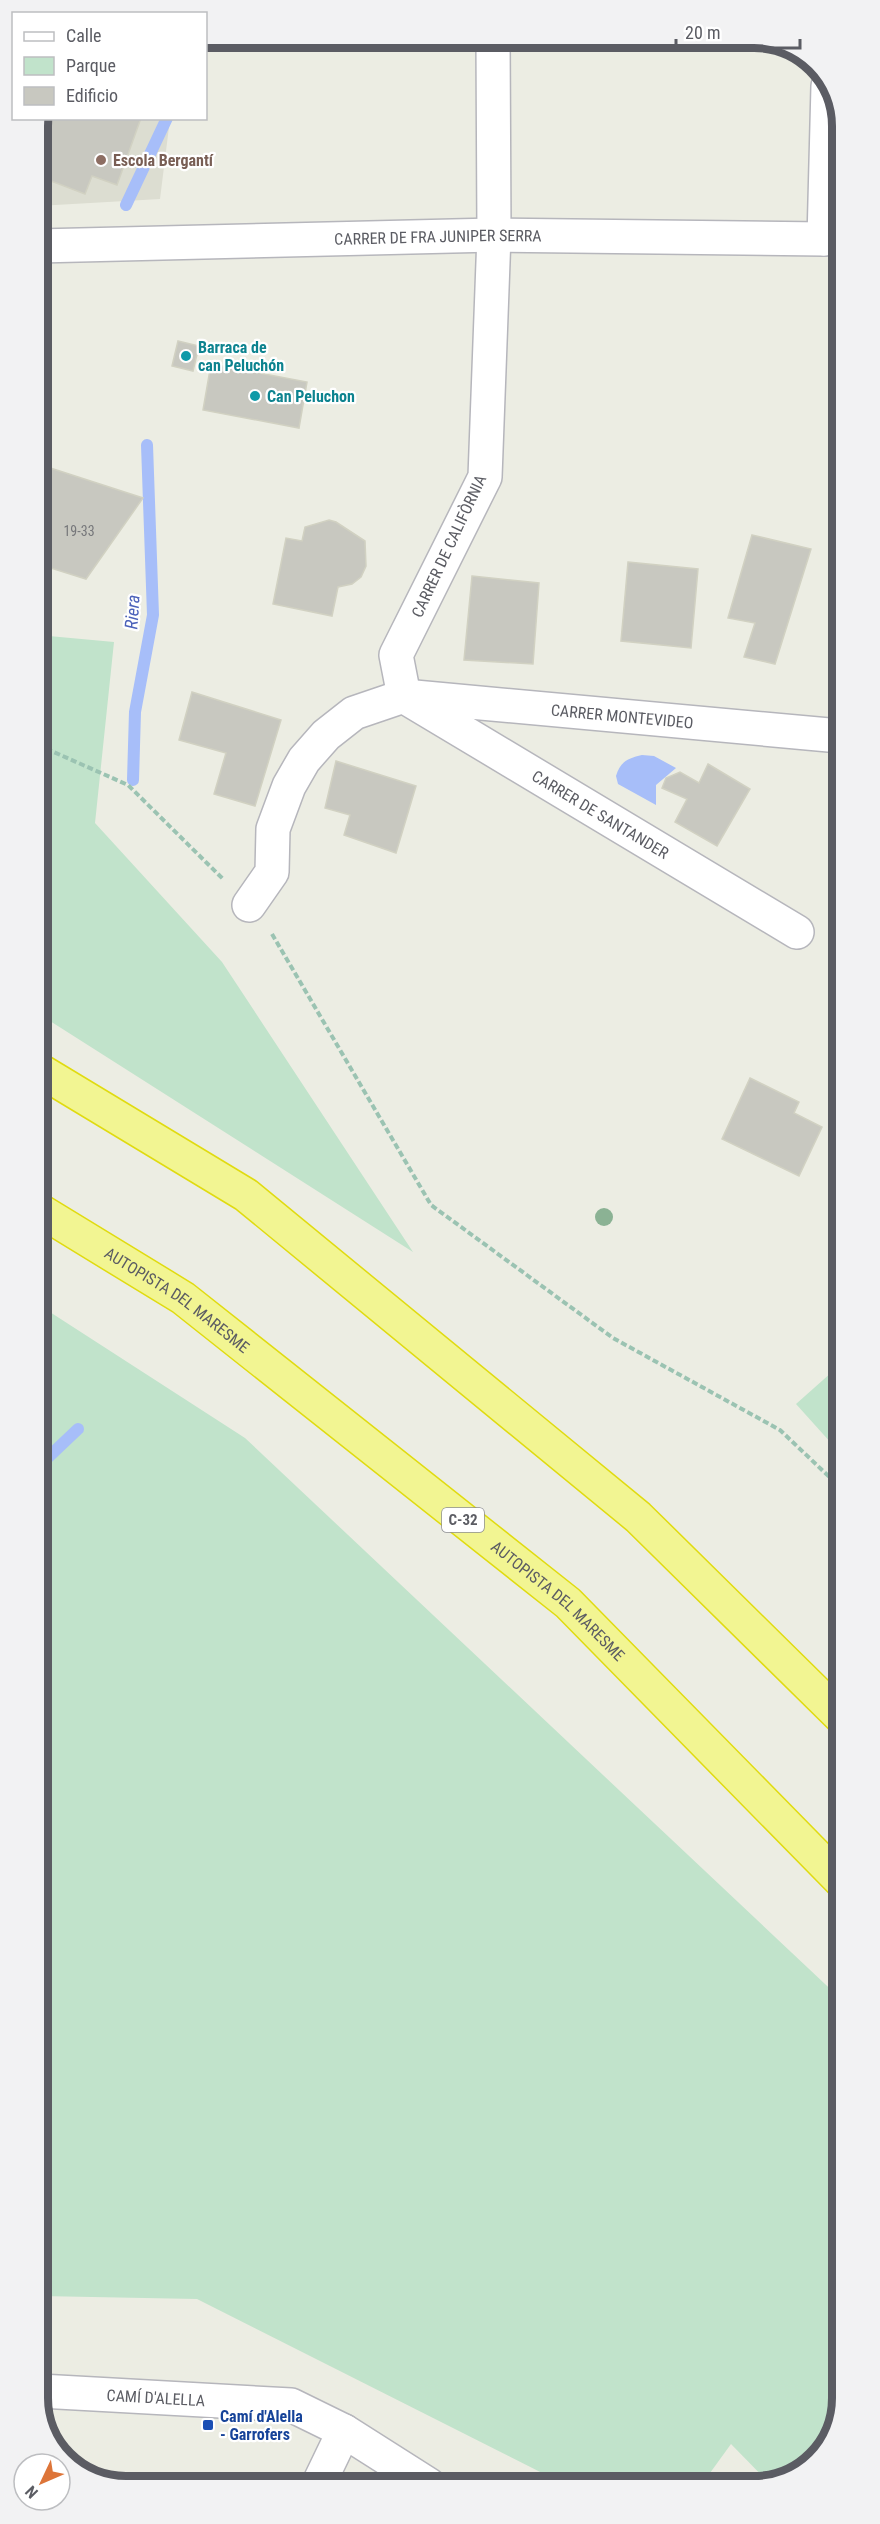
<svg xmlns="http://www.w3.org/2000/svg" width="880" height="2524" font-family="'Roboto Condensed',sans-serif">
  <style>
    .education { fill: #dcddd1 }
    .green { fill: #c1e3cb }
    .water { fill: #a7bef9 }
    .lines { fill: none; stroke-linecap: round; stroke-linejoin: round }
    .stream { stroke: #a7bef9; stroke-width: 12 }
    .building { fill: #c8c8c0; stroke: #d1d1c2; stroke-width: 1.5 }
    .minor-casing { stroke: #b6b6bc; stroke-width: 36 }
    .highway-casing { stroke: #e0db10; stroke-width: 36 }
    .path { stroke: #9bc3b2; stroke-width: 4; stroke-dasharray: 6 3; stroke-linecap: butt }
    .minor { stroke: #fff; stroke-width: 33 }
    .highway { stroke: #f2f592; stroke-width: 33 }
    .tree { fill: #8bb294 }
    .education-dot { fill: #8d6e63; stroke: #fff; stroke-width: 2 }
    .culture-dot { fill: #0f9aa8; stroke: #fff; stroke-width: 2 }
    .transit-dot { fill: #1a4fb4; stroke: #fff; stroke-width: 2 }
    .labels { text-anchor: middle; dominant-baseline: central; stroke-width: 4.5; stroke-linejoin: round; paint-order: stroke }
    .number-label { font-size: 14px; fill: #76777a }
    .shield { fill: #fff; stroke: #8c8d92; stroke-width: 1.5 }
    .shield-label { font-size: 15px; font-weight: bold; fill: #5b5c63 }
    .education-label { font-size: 16px; font-weight: bold; fill: #785e54; stroke: #fff; text-anchor: start }
    .street-label { font-size: 16px; fill: #5b5c63; stroke: #fff }
    .culture-label { font-size: 16px; font-weight: bold; fill: #0d838f; stroke: #fff; text-anchor: start }
    .transit-label { font-size: 16px; font-weight: bold; fill: #164399; stroke: #fff; text-anchor: start }
    .water-label { font-size: 18px; font-style: italic; fill: #4c62ba; stroke: #fff }
    .rim { fill: none; stroke: #5b5c63; stroke-width: 8 }
  </style>
  <rect width="100%" height="100%" fill="#ecede3"/>
  <path class="education" d="M39,118L170,119L160,199L38,206Z"/>
  <path class="green" d="M38,635L114,642L95,823L222,962L413,1252L39,1014Z
    M39,1305L245,1438L842,2000V2398L824,2452L776,2484H770L731,2444L702,2484H564L197,2299L40,2296Z
    M841,1364V1454L796,1404Z"/>
  <path class="water" d="M642,755L654,756L676,768L656,785V805L618,784L616,776C620,762 628,758 642,755Z"/>
  <g class="lines">
    <path class="stream" d="M126,205L167,118
      M133,780L135,712L153,615L147,445
      M39,1466L78,1429"/>
  </g>
  <path class="building" d="M39,118H141L117,185L92,176L85,194L38,176Z
    M178,341L199,346L193,371L172,366Z
    M211,364L307,382L299,428L203,410Z
    M38,464L143,498L86,579L38,564Z
    M329,520L336,522L365,541L366,566L361,577L352,584L338,587L332,616L273,604L286,538L302,541L305,527Z
    M752,535L811,549L775,664L744,657L755,623L728,618Z
    M628,562L698,569L691,648L621,641Z
    M472,576L539,583L533,664L464,660Z
    M192,692L281,720L255,806L214,794L226,753L179,740Z
    M336,761L416,786L396,853L344,835L350,815L325,808Z
    M708,764L750,789L717,846L675,822L687,799L662,788L666,778L680,772L699,783Z
    M750,1078L799,1102L794,1113L822,1127L799,1176L722,1139Z"/>
  <g class="lines">
    <defs>
      <g id="minor">
        <path d="M824,239L828,86"/>
        <path id="s1" d="M38,246L494,235L824,239L840,237"/>
        <path d="M404,696L396,655L485,477L494,235L493,38"/>
        <path id="s2" d="M410,700L797,932"/>
        <path id="s3" d="M249,905L272,872L273,829L289,786L304,760L326,735L354,713L404,696L840,736"/>
        <path id="s4" d="M40,2391L291,2405L344,2431L429,2485"/>
        <path d="M318,2485L344,2431"/>
      </g>
      <g id="highway">
        <path d="M39,1070L246,1195L638,1517L842,1718"/>
        <path id="s5" d="M39,1210L183,1298L568,1603L842,1882"/>
      </g>
    </defs>
    <use href="#minor" class="minor-casing"/>
    <use href="#highway" class="highway-casing"/>
    <path class="path" d="M38,745L128,785L223,879
      M272,934L431,1205L613,1338L780,1430L841,1488"/>
    <use href="#minor" class="minor"/>
    <use href="#highway" class="highway"/>
  </g>
  <circle class="tree" cx="604" cy="1217" r="9"/>
  <circle class="education-dot" cx="101" cy="160" r="6"/>
  <g class="culture-dot">
    <circle cx="186" cy="356" r="6"/>
    <circle cx="255" cy="396" r="6"/>
  </g>
  <rect class="transit-dot" x="202" y="2419" width="12" height="12" rx="3"/>
  <g class="labels">
    <g class="number-label">
      <text x="79" y="531">19-33</text>
    </g>
    <rect class="shield" x="442" y="1508" width="42" height="24" rx="4.5"/>
    <g class="shield-label">
      <text x="463" y="1520">C-32</text>
    </g>
    <g class="education-label">
      <text x="113" y="160">Escola Bergantí</text>
    </g>
    <g class="street-label">
      <text stroke="none"><textPath href="#s1" startOffset="400">CARRER DE FRA JUNIPER SERRA</textPath></text>
      <text transform="translate(449 546) rotate(-65)">CARRER DE CALIFÒRNIA</text>
      <text stroke="none"><textPath href="#s3" startOffset="500">CARRER MONTEVIDEO</textPath></text>
      <text stroke="none"><textPath href="#s2" startOffset="222">CARRER DE SANTANDER</textPath></text>
      <text stroke="none"><textPath href="#s5" startOffset="165">AUTOPISTA DEL MARESME</textPath></text>
      <text stroke="none"><textPath href="#s5" startOffset="651">AUTOPISTA DEL MARESME</textPath></text>
      <text stroke="none"><textPath href="#s4" startOffset="116">CAMÍ D'ALELLA</textPath></text>
    </g>
    <g class="culture-label">
      <text x="198" y="347">Barraca de<tspan x="198" dy="18">can Peluchón</tspan></text>
      <text x="267" y="396">Can Peluchon</text>
    </g>
    <g class="transit-label">
      <text x="220" y="2416">Camí d'Alella<tspan x="220" dy="18">- Garrofers</tspan></text>
    </g>
    <g class="water-label">
      <text transform="translate(132 612) rotate(-86)">Riera</text>
    </g>
  </g>
  <path d="M0 0H880V2524H0ZM126 48H754A78 78 0 0 1 832 126V2398A78 78 0 0 1 754 2476H126A78 78 0 0 1 48 2398V126A78 78 0 0 1 126 48Z" fill="#f2f2f3" fill-rule="evenodd"/>
  <path class="rim" d="M126 48H754A78 78 0 0 1 832 126V2398A78 78 0 0 1 754 2476H126A78 78 0 0 1 48 2398V126A78 78 0 0 1 126 48Z"/>
  <rect x="12" y="12" width="195" height="108" fill="#ffffff" stroke="#bdbec1" stroke-width="1.5"/>
  <rect x="24" y="32" width="30" height="9" fill="#ffffff" stroke="#bdbec1" stroke-width="1.5"/>
  <text x="66" y="42" font-size="18" fill="#5b5c63">Calle</text>
  <rect x="24" y="57" width="30" height="18" fill="#c1e3cb" stroke="#bdbec1" stroke-width="1.5"/>
  <text x="66" y="72" font-size="18" fill="#5b5c63">Parque</text>
  <rect x="24" y="87" width="30" height="18" fill="#c8c8c0" stroke="#bdbec1" stroke-width="1.5"/>
  <text x="66" y="102" font-size="18" fill="#5b5c63">Edificio</text>
  <g transform="translate(42 2482) rotate(226)"><circle r="28" fill="#ffffff" stroke="#bdbec1" stroke-width="1.5"/>
  <path d="M0-4.5L10 22L0 15L-10 22Z" fill="#dd7539"/>
  <text y="-9" font-size="16" font-weight="bold" text-anchor="middle" fill="#5b5c63">N</text>
  </g>
  <path d="M676 39v9h124v-9" fill="none" stroke="#5b5c63" stroke-width="3"/>
  <text x="685" y="39" font-size="18" fill="#5b5c63" stroke="#ffffff" stroke-width="4.5" paint-order="stroke">20 m</text>
</svg>
